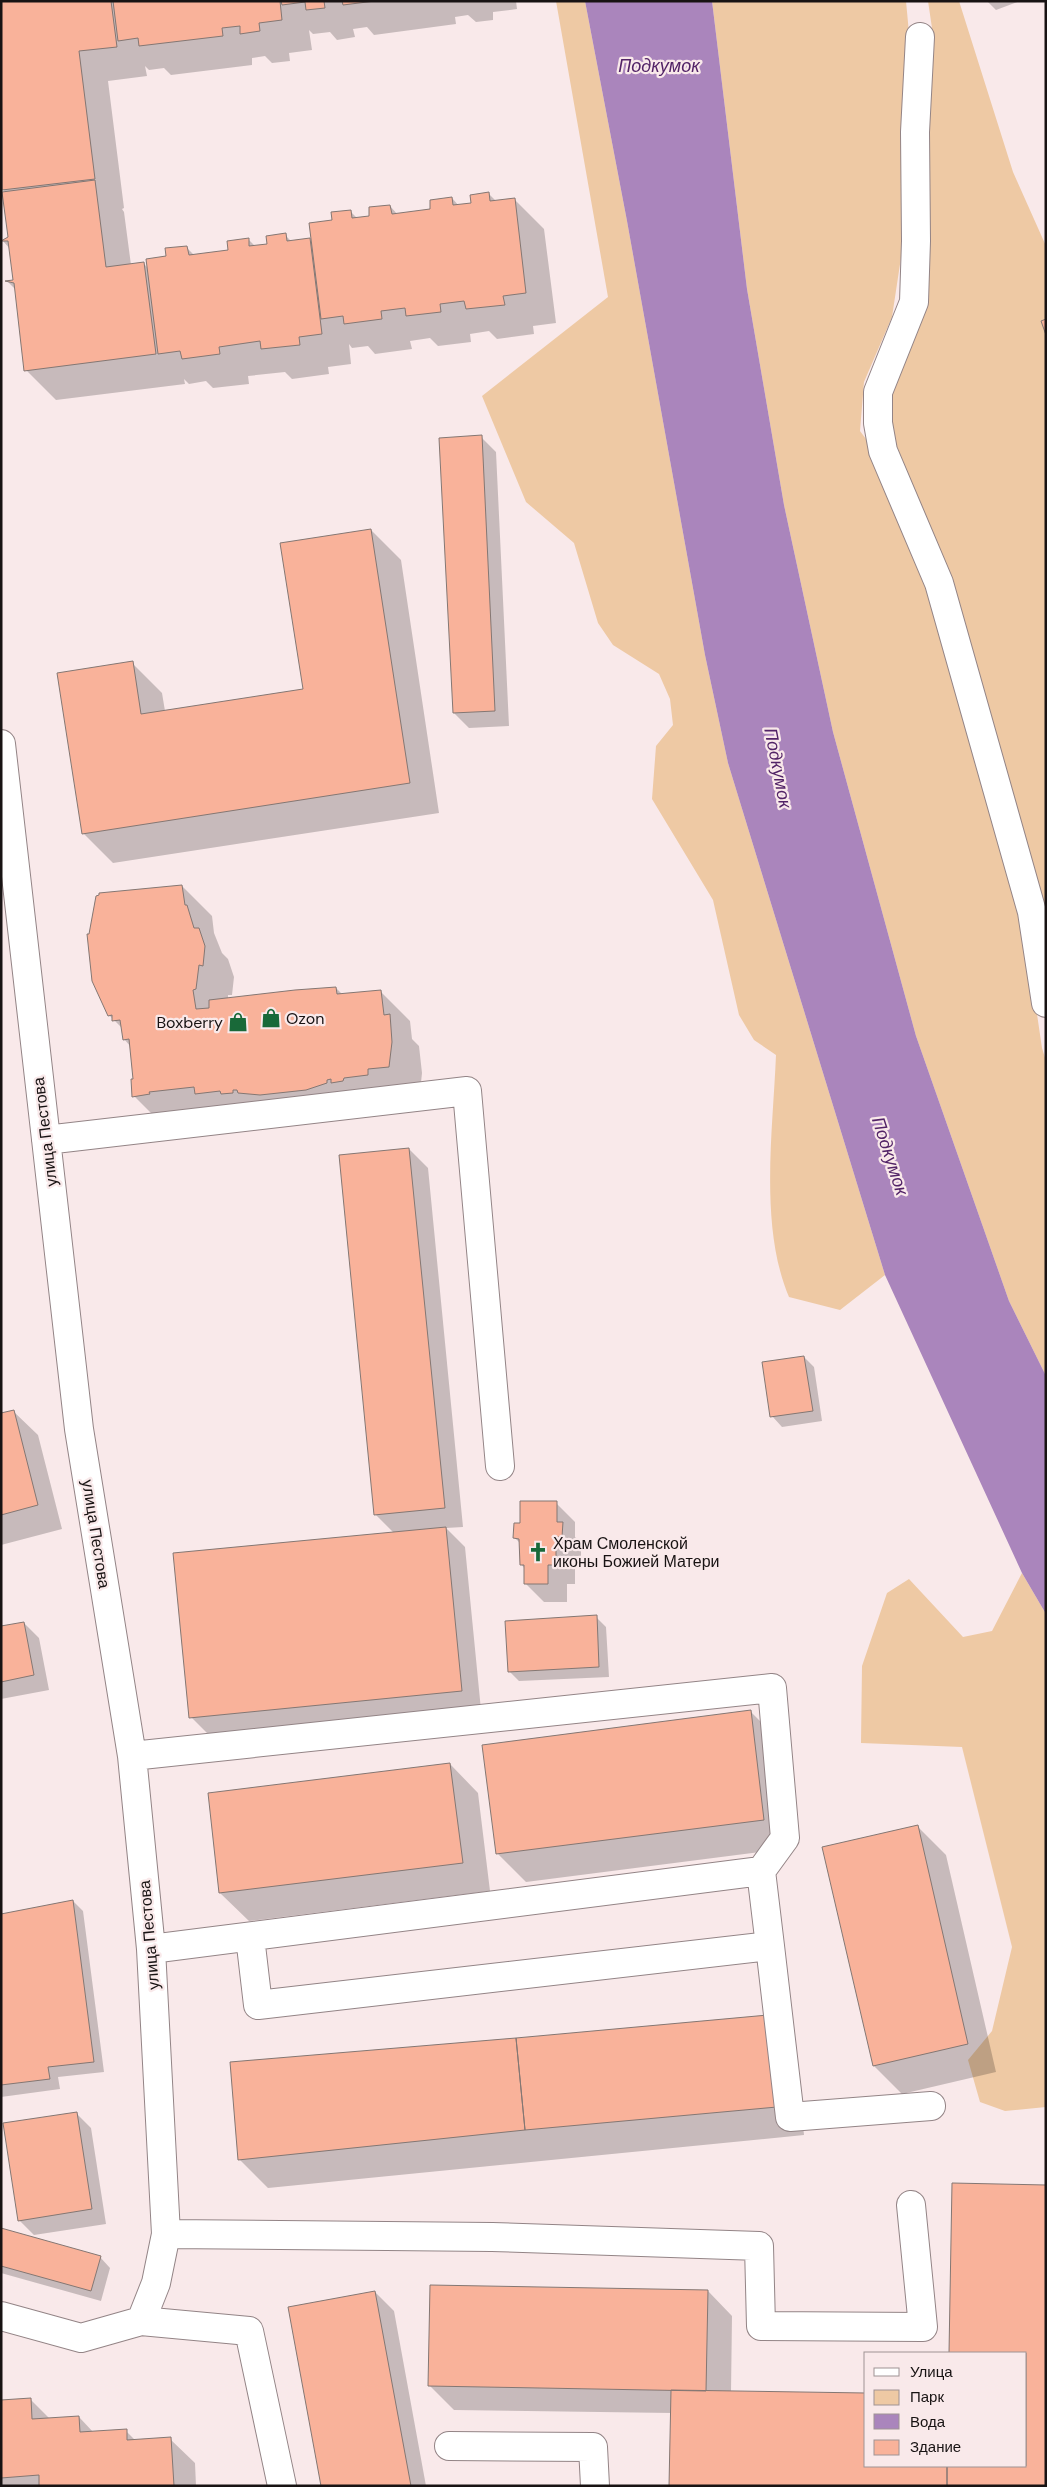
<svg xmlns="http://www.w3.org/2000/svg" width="1047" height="2487" font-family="'DM Sans',sans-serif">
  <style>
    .green { fill: #eec9a4 }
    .water { fill: #aa85bc }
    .shadow { fill: #0003 }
    .building { fill: #f9b29a; stroke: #847773 }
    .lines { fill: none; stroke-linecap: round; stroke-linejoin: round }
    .minor-casing { stroke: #938486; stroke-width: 30 }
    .minor { stroke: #fff; stroke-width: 28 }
    .labels { text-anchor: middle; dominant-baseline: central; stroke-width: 4.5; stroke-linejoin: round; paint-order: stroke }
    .poi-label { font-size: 16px; fill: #181313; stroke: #f9e9ea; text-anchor: start }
    .street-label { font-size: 16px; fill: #181313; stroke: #f9e9ea }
    .water-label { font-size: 18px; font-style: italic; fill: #522367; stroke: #f9e9ea }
  </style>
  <rect width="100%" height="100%" fill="#f9e9ea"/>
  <path class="green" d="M556,1H585L627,221L705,655L728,763L885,1275L840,1310L789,1297C759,1226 773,1130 776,1055L754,1040L739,1015L713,900L652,799L656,746L673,725L670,699L659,674L613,645L598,623L574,543L526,502L482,396L608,297Z
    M712,1H906L910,44L902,251L892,317L864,382L860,431L881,459L932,585L1020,899L1042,1048L1046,1061V1376L1009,1301L916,1036L833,732L784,505L747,289Z
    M928,1H959L1013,172L1046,246V319L1041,321L1046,335V940L922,510L894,439L889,403L924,135L932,28Z
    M1022,1573L1046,1614V2107L1005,2111L980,2102L968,2060L992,2031L1012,1947L962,1747L861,1743L862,1666L887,1593L909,1579L963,1637L992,1631Z"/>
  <path class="water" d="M585,1H712L747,289L784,505L833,732L916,1036L1009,1301L1046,1376V1614L1022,1573L885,1275L728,763L705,655L627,221Z"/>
  <path class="shadow" d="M1,1H516L517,9L493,12V20L476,22L468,15L455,17L456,24L374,35L367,27L353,29L355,37L337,40L330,32L313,34L309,30L312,50L289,53L290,61L272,63L265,56L252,58V65L171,75L164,68L149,70L145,66L147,76L108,81L124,208L122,209L124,212L131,265L144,264L148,268L186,247L194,255L229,251L248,239L255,246L269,245L285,235L292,242L309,240L313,243L334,221L350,211L357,218L371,217L390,206L398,215L432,210L452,198L459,206L472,204L489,194L496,201L514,199L544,229L556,323L533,326L534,334L497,339L489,331L470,334L471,342L438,346L430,338L410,341L412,349L375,354L368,346L352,348L349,344L351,364L328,367L329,374L292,379L285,372L248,376L249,384L213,388L206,381L189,384L184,379L185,384L56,400L26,370L16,290L8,282L15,281L11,250L3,241L9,238L6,192L3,190L1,174Z
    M987,1H1020L996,10Z
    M481,437L496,452L509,726L469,728L454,713Z
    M371,530L401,560L439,813L113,863L83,833L132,663L162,693L165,711L304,690Z
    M182,886L212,916L214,933L222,953L228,959L234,977L232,995H228V999L336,988L343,995L380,991L410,1021L412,1039L419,1046L422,1073L420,1092L164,1126L134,1096L135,1080L131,1047L124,1039L123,1029L109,1015Z
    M409,1149L428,1168L463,1527L446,1528L465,1547L481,1710L210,1736L191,1717L394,1533L375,1514Z
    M804,1357L814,1367L822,1421L782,1427L772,1416Z
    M13,1411L38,1435L62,1529L1,1545V1414Z
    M556,1503L575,1522V1537L581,1543V1556H575V1584H567V1602H544L525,1583V1569L521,1564V1544L515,1538L521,1524Z
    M596,1617L606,1627L609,1677L519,1681L509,1671Z
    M24,1623L39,1638L49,1690L1,1699V1628Z
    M750,1711L779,1740L792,1848L526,1882L498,1854Z
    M450,1764L478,1793L490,1891L249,1921L220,1893Z
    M917,1826L946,1855L996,2072L902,2094L874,2066Z
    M73,1901L83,1911L104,2072L58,2077L60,2089L1,2097V1916Z
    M768,2016L796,2044L804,2135L268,2188L239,2159Z
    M76,2113L91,2128L106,2224L34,2235L19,2220Z
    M954,2185L1046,2186V2486H671L672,2413L454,2410L429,2385L708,2291L732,2316L731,2392L866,2466H1026V2353H951Z
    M1,2229L100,2257L110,2268L101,2301L1,2273Z
    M375,2292L394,2311L426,2486H322Z
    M30,2399L50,2419L79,2417L94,2433L126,2431L136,2441L170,2439L195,2463L196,2486H1V2401Z"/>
  <path class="building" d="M1,1H111L117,47L79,51L95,179L2,190Z
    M113,1H280L282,20L259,23L260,31L240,34V26L222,28L223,36L139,46L138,38L118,41Z
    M281,1H324L325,8L306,10L305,2L282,5Z
    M342,1H375L343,5Z
    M95,180L106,267L144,262L156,354L24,371L14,283L5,281L13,280L8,241H1L8,237L2,192Z
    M489,192L490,201L515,198L526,293L503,296L505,305L466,309L464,301L440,304L441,312L406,316L405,308L381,311L382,319L344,324L343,316L321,319L309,223L332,220L331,212L351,210L352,218L369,216V207L390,205L392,214L430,209V200L452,197L453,205L471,203L470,195Z
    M286,233L287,241L310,238L322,334L299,337L300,345L261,349L260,341L219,347L220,354L182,359L180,351L158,354L146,259L166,256L165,248L187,246L189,255L228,250L227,241L249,238V246L267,244L266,236Z
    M1046,319V335L1041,321Z
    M482,435L495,711L453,713L439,438Z
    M371,529L410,783L82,834L57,673L133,661L141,714L303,689L280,543Z
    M182,885L185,905H187L194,928H199L205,946L203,966L199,965L196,989L193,990L196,1009L209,1008V1000L295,990L336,987L337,994L381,990L384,1015L390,1014L392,1042L389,1067L368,1069V1075L344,1078L343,1081L331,1083V1079L327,1080V1083L306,1090L260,1095L238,1093L237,1090H233V1093L221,1094L220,1091L195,1094L194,1087L149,1092L150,1094L132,1097L131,1079H133L129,1039L123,1040L120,1020L112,1021V1015L108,1016L92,981L87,934H89L96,896L99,895V893Z
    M409,1148L445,1508L374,1515L339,1155Z
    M804,1356L813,1411L770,1417L762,1362Z
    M14,1410L38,1505L1,1515V1413Z
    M520,1501H557V1522H563L562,1537H556V1565H548V1584H524V1565H520L519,1539L513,1538L514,1523H520Z
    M446,1527L462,1691L189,1718L173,1553Z
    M597,1615L599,1667L508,1672L505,1621Z
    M24,1622L34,1675L1,1682V1626Z
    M751,1710L764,1820L496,1854L482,1745Z
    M450,1763L463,1863L219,1893L208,1793Z
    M918,1825L968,2044L873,2066L822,1847Z
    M73,1900L94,2062L48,2067L50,2079L1,2085V1914Z
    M768,2015L777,2107L525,2130L516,2038Z
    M516,2038L525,2130L238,2160L230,2062Z
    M77,2112L92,2209L18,2221L3,2123Z
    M952,2183L1046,2185V2486H947V2466H1026V2353H949Z
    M1,2228L101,2256L91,2291L1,2266Z
    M430,2285L708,2290L706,2391L428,2386Z
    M375,2291L411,2486H321L288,2307Z
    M671,2390L866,2393V2466H947V2486H669Z
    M31,2398L32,2419L79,2416L80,2432L127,2429V2440L171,2437L174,2486H39V2475L1,2478V2400Z"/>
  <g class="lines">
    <defs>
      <path id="minor" d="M920,37L915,132L916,241L914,302L878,392V423L883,451L939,583L1032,912L1046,1003
        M1,744L79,1429L132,1756L151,1949L166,2234L156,2283L141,2321
        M46,1140L467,1091L500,1466
        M132,1756L772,1688L785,1838L761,1871L151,1949
        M250,1937L258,2005L770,1946L761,1871
        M770,1946L790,2117L931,2106
        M166,2234L492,2237L759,2246L761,2326L923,2327L911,2205
        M1,2316L81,2338L141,2321L249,2331L282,2486
        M449,2446L593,2447L595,2486"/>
    </defs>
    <use href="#minor" class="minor-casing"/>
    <use href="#minor" class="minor"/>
  </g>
  <defs>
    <symbol id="shop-bare" viewBox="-9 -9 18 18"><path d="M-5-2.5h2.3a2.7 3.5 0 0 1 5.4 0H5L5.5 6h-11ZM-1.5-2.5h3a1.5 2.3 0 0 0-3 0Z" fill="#196939" stroke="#f9e9ea" stroke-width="2.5" paint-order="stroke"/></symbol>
    <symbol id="church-bare" viewBox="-9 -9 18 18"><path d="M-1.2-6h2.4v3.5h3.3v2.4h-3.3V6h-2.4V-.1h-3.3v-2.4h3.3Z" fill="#196939" stroke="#f9e9ea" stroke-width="2.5" paint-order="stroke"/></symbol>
  </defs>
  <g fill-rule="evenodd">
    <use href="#shop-bare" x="257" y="1004" width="28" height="28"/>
    <use href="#shop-bare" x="224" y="1008" width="28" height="28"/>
    <use href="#church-bare" x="524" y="1538" width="28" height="28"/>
  </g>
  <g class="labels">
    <g class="poi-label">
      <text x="286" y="1018">Ozon</text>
      <text x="223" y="1022" text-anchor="end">Boxberry</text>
      <text x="553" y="1543">Храм Смоленской<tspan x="553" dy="18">иконы Божией Матери</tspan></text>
    </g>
    <g class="street-label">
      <text transform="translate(45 1132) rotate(-97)">улица Пестова</text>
      <text transform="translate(96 1534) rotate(81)">улица Пестова</text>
      <text transform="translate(149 1935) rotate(-95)">улица Пестова</text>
    </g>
    <g class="water-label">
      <text x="659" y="66">Подкумок</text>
      <text transform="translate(778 768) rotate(79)">Подкумок</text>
      <text transform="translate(890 1156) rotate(72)">Подкумок</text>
    </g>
  </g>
  <rect width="1047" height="2487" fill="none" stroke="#181313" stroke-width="5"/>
  <rect x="864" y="2352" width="162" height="115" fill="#f9e9ea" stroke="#9f9394"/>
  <rect x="874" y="2368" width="25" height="8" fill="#ffffff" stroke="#9f9394"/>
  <text x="910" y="2377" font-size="15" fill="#181313">Улица</text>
  <rect x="874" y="2390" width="25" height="15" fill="#eec9a4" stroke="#9f9394"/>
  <text x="910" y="2402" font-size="15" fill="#181313">Парк</text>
  <rect x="874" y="2414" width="25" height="15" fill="#aa85bc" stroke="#9f9394"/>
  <text x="910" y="2427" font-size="15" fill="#181313">Вода</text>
  <rect x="874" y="2440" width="25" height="15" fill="#f9b29a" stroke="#9f9394"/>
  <text x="910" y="2452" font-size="15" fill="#181313">Здание</text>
</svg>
